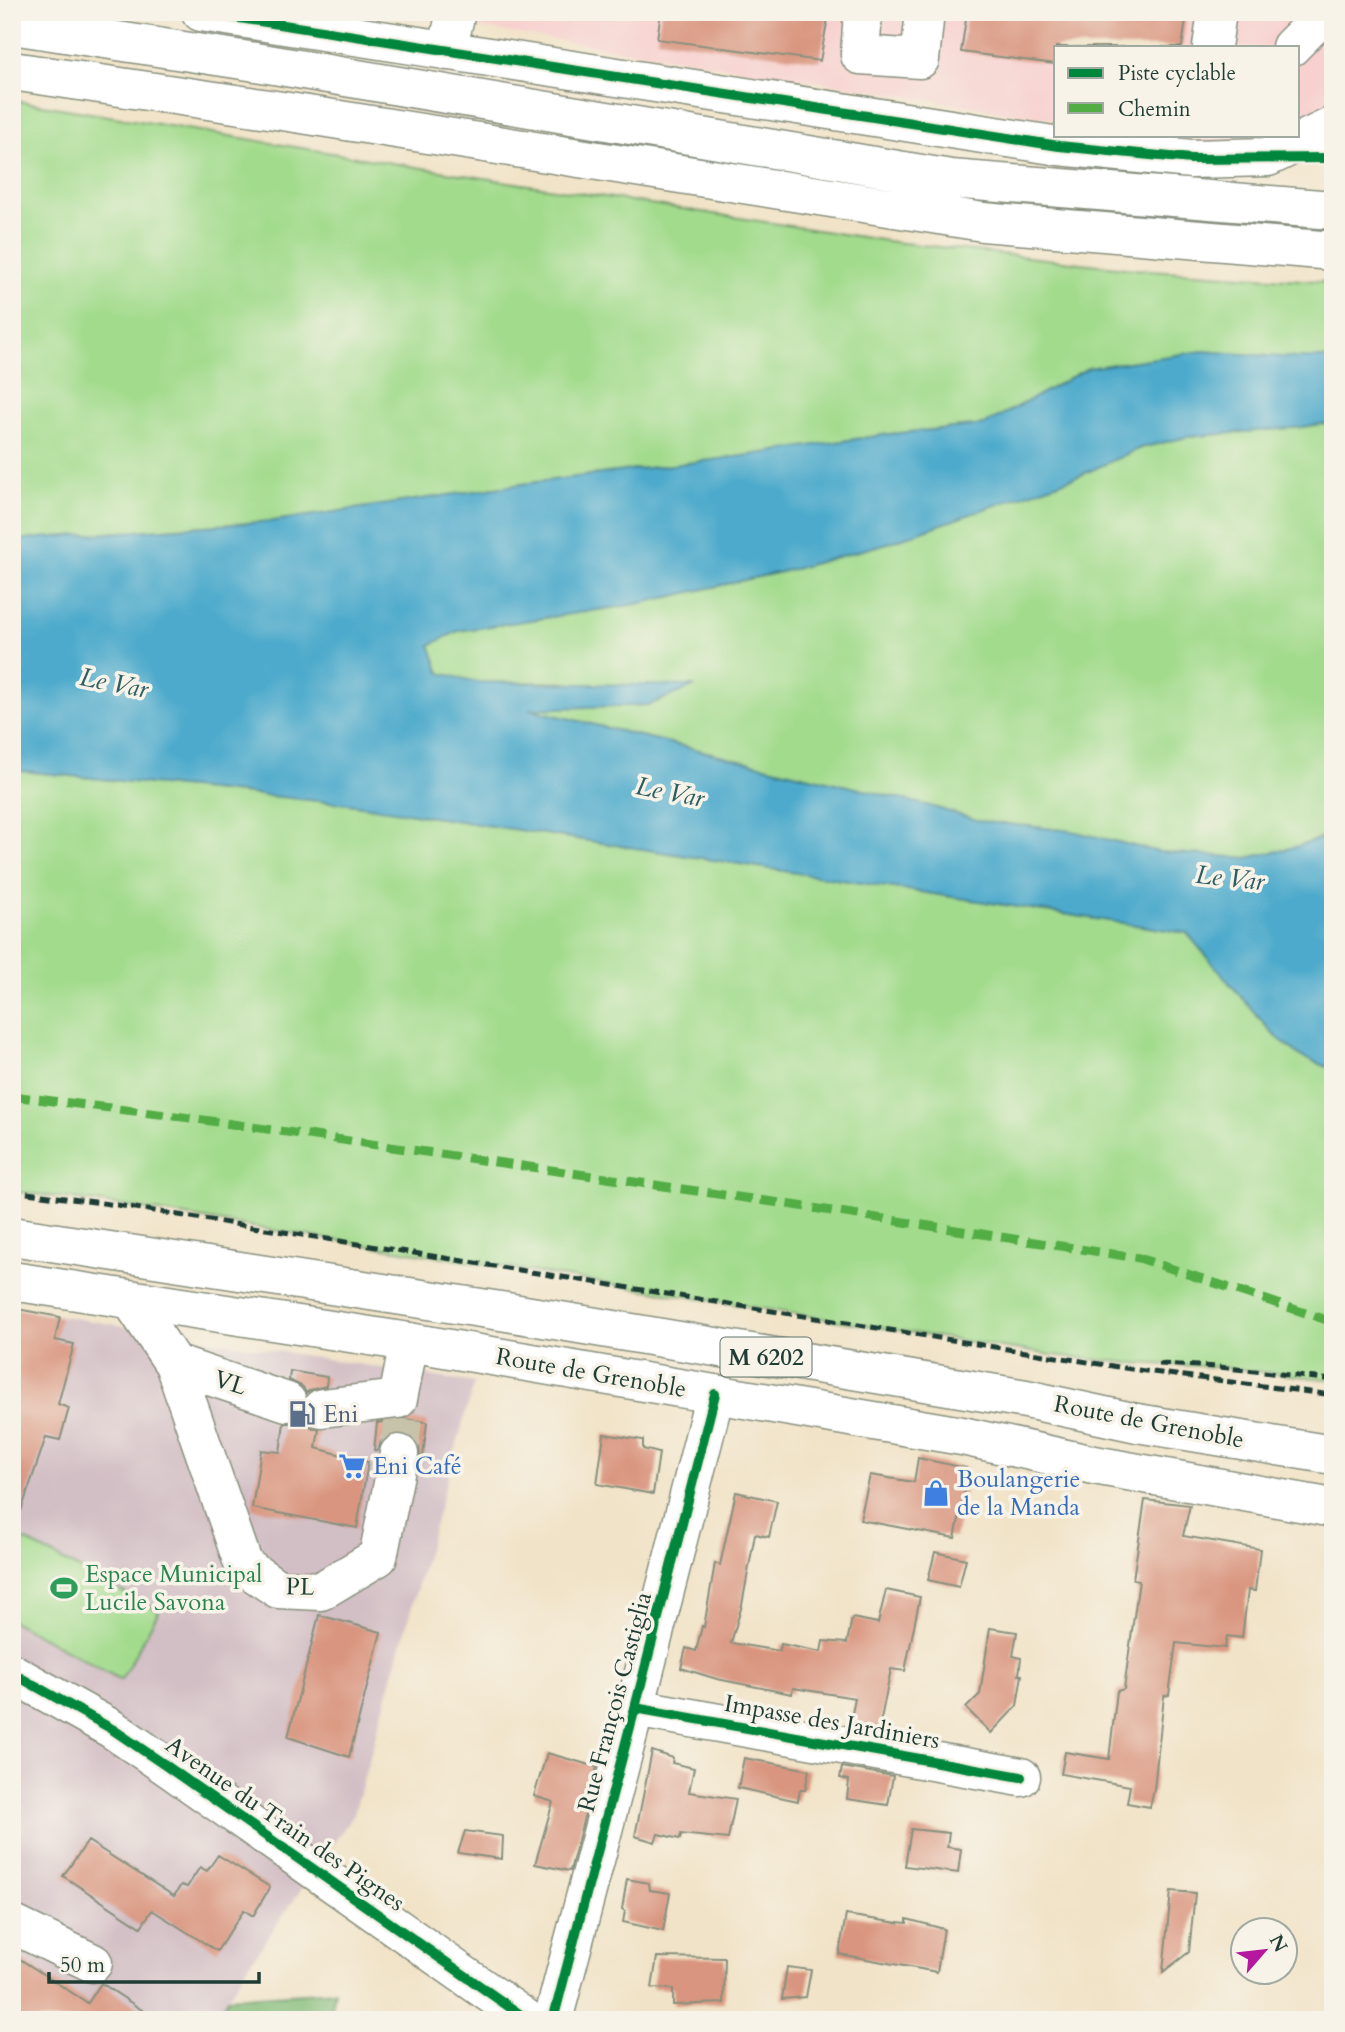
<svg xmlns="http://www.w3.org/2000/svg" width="1345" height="2032" font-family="Cardo,serif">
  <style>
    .built { fill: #f7d0cf }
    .industrial { fill: #d2bec5 }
    .green { fill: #a3db8d; stroke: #618c60; stroke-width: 2 }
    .forest { fill: #82bb78; stroke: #507c56; stroke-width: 2 }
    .water { fill: #4eaacc; stroke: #367480; stroke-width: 2 }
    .building { fill: #d9957f }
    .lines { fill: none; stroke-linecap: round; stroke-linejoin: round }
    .minor-tunnel { stroke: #c7c2aa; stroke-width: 38; stroke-dasharray: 38 19; stroke-linecap: butt }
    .minor-casing { stroke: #88907e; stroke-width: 41 }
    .major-casing { stroke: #88907e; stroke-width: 41 }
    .highway-casing { stroke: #88907e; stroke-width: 41 }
    .minor { stroke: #fff; stroke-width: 38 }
    .major { stroke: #fff; stroke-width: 38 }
    .highway { stroke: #fff; stroke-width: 38 }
    .rail { stroke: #1f3d34; stroke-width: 5; stroke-dasharray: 10 5; stroke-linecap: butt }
    .quiet { stroke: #52ad45; stroke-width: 9; stroke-dasharray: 18 9; stroke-linecap: butt }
    .cycleway-casing { stroke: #f7f3e8; stroke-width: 15 }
    .cycleway { stroke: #00873e; stroke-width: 10 }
    .labels { text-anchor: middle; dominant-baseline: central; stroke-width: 7; stroke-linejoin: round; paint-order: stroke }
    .shield { fill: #f7f3e8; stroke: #60746a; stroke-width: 2 }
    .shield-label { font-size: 23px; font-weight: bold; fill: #1f3d34 }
    .street-label { font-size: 24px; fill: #1f3d34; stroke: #f7f3e8 }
    .service-label { font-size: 24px; fill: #4e5e75; stroke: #f7f3e8; text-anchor: start }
    .shop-label { font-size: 24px; fill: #366cbe; stroke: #f7f3e8; text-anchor: start }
    .leisure-label { font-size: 24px; fill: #27864d; stroke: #f7f3e8; text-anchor: start }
    .water-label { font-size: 26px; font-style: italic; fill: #2d5e62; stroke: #f7f3e8 }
  </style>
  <rect width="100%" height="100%" fill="#f7f3e8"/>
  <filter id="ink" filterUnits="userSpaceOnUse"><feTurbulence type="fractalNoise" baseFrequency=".0143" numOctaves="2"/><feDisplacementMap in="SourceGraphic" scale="14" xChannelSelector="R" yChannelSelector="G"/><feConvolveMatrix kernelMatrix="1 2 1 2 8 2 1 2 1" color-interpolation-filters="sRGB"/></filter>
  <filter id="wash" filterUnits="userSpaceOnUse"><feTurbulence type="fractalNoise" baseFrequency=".00686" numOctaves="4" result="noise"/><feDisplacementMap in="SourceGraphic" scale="28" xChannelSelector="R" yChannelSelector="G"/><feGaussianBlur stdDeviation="1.57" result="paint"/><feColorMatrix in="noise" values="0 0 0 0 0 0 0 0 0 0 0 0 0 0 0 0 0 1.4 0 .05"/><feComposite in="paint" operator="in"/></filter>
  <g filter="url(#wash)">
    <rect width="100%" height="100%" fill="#f1e3c7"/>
    <path class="built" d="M383,12H1333V164L1151,135H1298V47H1056V120Z"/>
    <path class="industrial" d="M12,1308L474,1383L354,1814L247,1967L214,2020H12Z"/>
    <path class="green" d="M12,100L465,175L894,242L1134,269L1333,282V358H1294L1203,351L1088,368L984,425L889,434L743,456L529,483L274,521L12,540Z
      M1333,422V834L1299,846L1247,858L1159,852L1072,831L980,821L930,806L526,708L649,705L563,682H477L440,673L430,644L458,631L637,604L794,569L891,542L1081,475L1140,448L1187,437L1302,427Z
      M12,770L349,804L1187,933L1272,1033L1302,1057L1333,1069V1380L1219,1367L1130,1363L1051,1355L117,1205L12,1191Z
      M24,1540L159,1611L121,1680L12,1621V1565Z"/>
    <path class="forest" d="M335,1991L330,2020H216L228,1998Z"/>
    <path class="water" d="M1203,351L1294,358H1333V422L1302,427L1187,437L1140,448L1081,475L891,542L794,569L637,604L458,631L430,645L440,673L477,682L695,686L649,705L529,709L930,806L980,821L1072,831L1159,852L1247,858L1299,846L1333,834V1069L1302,1057L1272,1033L1187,933L349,804L12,770V540L274,521L529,483L743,456L889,434L984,425L1088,368Z"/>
    <g id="blocks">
      <path class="building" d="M661,12H829L820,61L657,39Z
        M967,12H1187L1182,47H1056V64L961,52Z
        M12,1308L60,1317L55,1340L74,1344L58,1404L69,1408L60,1440L46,1437L16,1526H12Z
        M290,1371L327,1377L326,1386L310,1390L306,1393L303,1387L289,1380Z
        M303,1417L305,1422L313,1428L319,1429L316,1448L368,1462L357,1528L252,1508L261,1450L280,1452L284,1423H292Z
        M404,1419L427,1422L423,1457L420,1456L419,1446L414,1438L403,1433L391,1434L382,1440L377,1451L374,1450L377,1423Z
        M604,1434L643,1440V1449L659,1453L653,1494L597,1484Z
        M918,1458L966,1468L962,1490L965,1491L955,1538L860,1520L870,1475L914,1482Z
        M736,1492L777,1501L769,1537L755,1534L742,1605L731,1643L780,1651L781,1644L821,1652L823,1641L847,1643L852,1618L878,1623L886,1590L920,1597L905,1671L891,1669L879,1729L850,1724L855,1698L793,1688L792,1694L717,1679L681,1668L686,1648L696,1651L702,1626L704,1627L715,1563L720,1565Z
        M1145,1500L1190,1505L1183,1536L1260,1549L1255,1591L1248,1590L1242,1638L1227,1636L1225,1648L1176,1643L1169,1695L1164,1696L1154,1789L1150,1807L1127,1803L1130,1786L1061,1774L1065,1752L1109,1759L1117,1691L1124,1689L1139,1580L1133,1579Z
        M935,1552L966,1559L959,1587L928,1580Z
        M319,1615L381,1632L349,1757L288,1737Z
        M990,1628L1017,1632L1013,1656L1021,1658L1019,1675H1022L1017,1706L991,1733L966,1708L980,1694Z
        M652,1751L673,1758L672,1763L694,1768L689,1792L736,1799L728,1839L681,1834L680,1839L658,1834L655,1842L635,1836Z
        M547,1753L597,1767L570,1871L535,1864L553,1802L534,1796Z
        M744,1758L809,1770L805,1790H800L798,1801L738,1788Z
        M842,1767L893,1776L888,1805L847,1799L849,1780L840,1778Z
        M911,1829L949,1833L947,1847L961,1849L958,1873L905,1866Z
        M465,1831L503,1836L502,1859L458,1853Z
        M88,1841L174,1896L181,1885L187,1887L200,1867L207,1871L218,1855L270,1887L253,1916L244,1910L217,1951L152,1910L141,1927L63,1876Z
        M627,1879L649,1883L650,1890L670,1893L663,1931L623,1922L625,1911L622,1909Z
        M1171,1891L1195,1893L1189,1952L1163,1972Z
        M846,1915L898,1923V1922L907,1923V1919L944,1929L937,1972L839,1954Z
        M12,1954L88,2003L101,1983L157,2020H12Z
        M657,1957L725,1958L724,2003L673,2005V1989L652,1988Z
        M787,1967L811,1970L806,1997L782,1999Z"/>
    </g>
  </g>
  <g filter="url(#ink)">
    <use href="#blocks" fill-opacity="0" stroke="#88907e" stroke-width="2"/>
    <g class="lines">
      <path class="minor-tunnel" d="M399,1454L403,1419"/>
      <defs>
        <path id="minor" d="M201,12L1059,146L1191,159L1268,157L1333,126
          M863,12L860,55L920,59L925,12
          M1212,47L1217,12
          M1291,47L1326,12
          M447,51L456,12
          M131,1300L174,1364L244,1566L278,1589L321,1591L378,1557L399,1454
          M174,1364L287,1402
          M322,1408L398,1399L409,1342
          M12,1673L112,1729L165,1765L528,2020
          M635,1708L1021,1777
          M12,1924L93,1963
          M553,2020L635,1708L715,1394"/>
        <path id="major" d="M12,1236L507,1312L1026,1399L1137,1423L1333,1455
          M12,1281L409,1342L962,1436L1094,1465L1333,1508"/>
        <path id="highway" d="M12,25L256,62L951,179L1333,210
          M12,71L289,112L983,222L1333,251"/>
      </defs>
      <use href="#minor" class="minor-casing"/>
      <use href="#major" class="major-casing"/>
      <use href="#highway" class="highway-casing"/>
      <use href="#minor" class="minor"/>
      <use href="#major" class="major"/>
      <use href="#highway" class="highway"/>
      <path class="rail" d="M12,1191L117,1205L1137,1370L1333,1395
        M1159,1364L1219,1367L1333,1380"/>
      <path class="quiet" d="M12,1096L183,1117L780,1203L1139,1258L1333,1322"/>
      <defs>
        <path id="cycleway" d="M201,12L1059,146L1191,159L1333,158
          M12,1673L112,1729L165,1765L528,2020
          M635,1708L1021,1777
          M553,2020L635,1708L715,1394"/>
      </defs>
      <use href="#cycleway" class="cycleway-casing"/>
      <use href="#cycleway" class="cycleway"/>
    </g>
  </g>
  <defs>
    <symbol id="fuel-bare" viewBox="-9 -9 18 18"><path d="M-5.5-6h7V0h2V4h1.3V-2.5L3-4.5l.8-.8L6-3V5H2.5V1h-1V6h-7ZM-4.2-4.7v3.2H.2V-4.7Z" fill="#5c6f8a" stroke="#f7f3e8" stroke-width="2.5" paint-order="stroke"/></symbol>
    <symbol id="supermarket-bare" viewBox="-9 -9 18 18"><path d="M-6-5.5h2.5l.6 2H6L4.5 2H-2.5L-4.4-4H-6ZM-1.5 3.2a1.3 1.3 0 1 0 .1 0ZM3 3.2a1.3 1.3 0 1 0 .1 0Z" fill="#3f7fe0" stroke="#f7f3e8" stroke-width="2.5" paint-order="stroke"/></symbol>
    <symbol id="shop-bare" viewBox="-9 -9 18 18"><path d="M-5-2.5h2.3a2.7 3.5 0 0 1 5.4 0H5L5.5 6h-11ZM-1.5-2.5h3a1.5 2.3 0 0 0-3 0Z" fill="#3f7fe0" stroke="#f7f3e8" stroke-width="2.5" paint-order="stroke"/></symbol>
    <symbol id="stadium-bare" viewBox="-9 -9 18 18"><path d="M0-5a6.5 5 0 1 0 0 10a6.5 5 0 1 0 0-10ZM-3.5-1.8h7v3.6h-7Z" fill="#2e9e5b" stroke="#f7f3e8" stroke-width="2.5" paint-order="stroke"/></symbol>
  </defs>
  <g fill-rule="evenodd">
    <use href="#fuel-bare" x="283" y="1395" width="38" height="38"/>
    <use href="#supermarket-bare" x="333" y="1447" width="38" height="38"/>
    <use href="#shop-bare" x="917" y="1474" width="38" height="38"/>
    <use href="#stadium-bare" x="45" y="1569" width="38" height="38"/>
  </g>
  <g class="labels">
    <rect class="shield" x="720.5" y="1337.5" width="91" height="39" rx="5"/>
    <g class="shield-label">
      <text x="766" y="1357">M 6202</text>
    </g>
    <g class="street-label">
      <text transform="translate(591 1373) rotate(10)">Route de Grenoble</text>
      <text transform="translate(230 1383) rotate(18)">VL</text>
      <text transform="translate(1149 1422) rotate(11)">Route de Grenoble</text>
      <text transform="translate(300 1587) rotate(1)">PL</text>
      <text transform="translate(615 1702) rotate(-75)">Rue François Castiglia</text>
      <text transform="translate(832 1722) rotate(10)">Impasse des Jardiniers</text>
      <text transform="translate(285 1824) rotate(35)">Avenue du Train des Pignes</text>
    </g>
    <g class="service-label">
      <text x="323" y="1414">Eni</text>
    </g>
    <g class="shop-label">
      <text x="373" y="1466">Eni Café</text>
      <text x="957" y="1479">Boulangerie<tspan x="957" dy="28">de la Manda</tspan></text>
    </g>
    <g class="leisure-label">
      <text x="85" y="1574">Espace Municipal<tspan x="85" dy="28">Lucile Savona</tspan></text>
    </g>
    <g class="water-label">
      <text transform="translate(114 683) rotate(11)">Le Var</text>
      <text transform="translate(670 792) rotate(11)">Le Var</text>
      <text transform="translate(1230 878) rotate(6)">Le Var</text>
    </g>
  </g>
  <rect width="1345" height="2032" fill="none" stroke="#f7f3e8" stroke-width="42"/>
  <rect x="1054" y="46" width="245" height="91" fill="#f7f3e8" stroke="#a1aaa0" stroke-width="2"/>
  <rect x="1068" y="68" width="35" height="10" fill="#00873e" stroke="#a1aaa0" stroke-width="2"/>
  <text x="1118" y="80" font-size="21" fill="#1f3d34">Piste cyclable</text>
  <rect x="1068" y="103" width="35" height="10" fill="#52ad45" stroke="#a1aaa0" stroke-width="2"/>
  <text x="1118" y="116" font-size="21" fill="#1f3d34">Chemin</text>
  <g transform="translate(1264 1951) rotate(62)"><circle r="33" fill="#f7f3e8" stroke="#a1aaa0" stroke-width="2"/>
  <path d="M0-5L12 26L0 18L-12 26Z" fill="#b5179e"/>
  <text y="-10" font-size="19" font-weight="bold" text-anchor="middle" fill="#1f3d34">N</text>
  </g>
  <path d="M49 1972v10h210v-10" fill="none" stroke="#1f3d34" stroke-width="3.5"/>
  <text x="60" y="1972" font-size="21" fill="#1f3d34" stroke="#f7f3e8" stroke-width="5" paint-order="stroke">50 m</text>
</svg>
